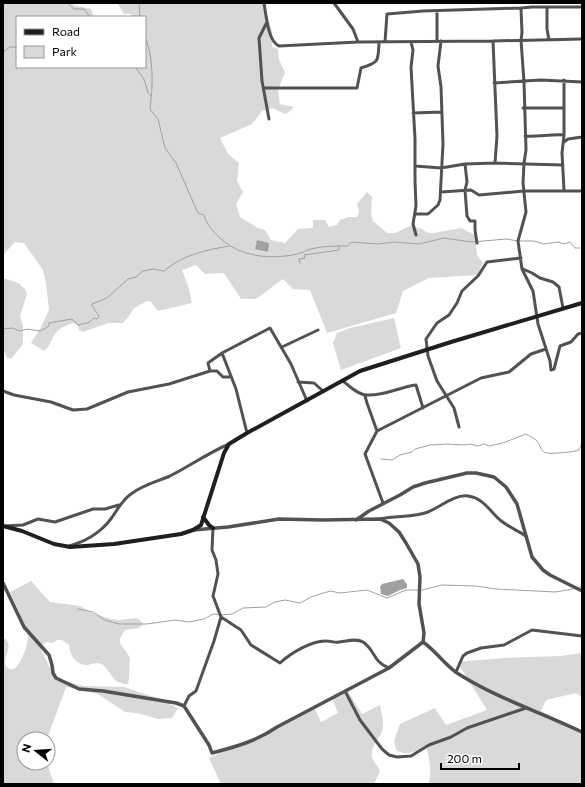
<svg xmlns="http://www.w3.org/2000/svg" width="585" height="787" font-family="Commissioner,sans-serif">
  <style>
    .green { fill: #d9d9d9 }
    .water { fill: #a0a0a0 }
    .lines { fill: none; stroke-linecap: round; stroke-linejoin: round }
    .stream { stroke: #a0a0a0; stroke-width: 1 }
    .minor { stroke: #525252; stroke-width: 3 }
    .tertiary { stroke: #525252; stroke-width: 3.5 }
    .secondary { stroke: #1f1f1f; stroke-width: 4 }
  </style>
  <rect width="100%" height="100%" fill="#fff"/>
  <path class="green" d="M3,3H72L73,5L91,9L94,17H17V67H145V17H132L131,14H124L117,3H268L265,7L272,32V47L278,49L279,60L285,72L278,90L280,104L294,107L290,111L285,114L273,108L262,111L252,124L220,138L228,154L239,163L237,181L243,192L236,204L240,217L258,228L265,230L271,240L285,243L298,229L313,228V220H325L329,227L337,225L340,220L348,217H357L359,211L357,204L367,192L372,197L371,215L373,221L387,233H395L410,226L422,229L428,233H434L461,228L475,235L477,255L483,263L477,275L429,278L403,291L396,313L327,333L310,290L293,289L283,279L256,299H241L224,273L205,274L196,265L182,270L189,289L192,303L158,311L151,302L147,301L134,308L129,316L123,323H108L83,332L79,330L78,326L74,323C66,325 57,329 53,337C50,343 49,347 44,351L31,343L41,327L49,310L46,283L43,270L24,243L15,242L3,255Z
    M3,278L18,283L25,289L27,294L20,316L23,326V344L11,359L7,358L3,348Z
    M394,318L401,348L341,370L333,343L337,333L350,328Z
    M31,581L50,602L80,606L92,613L111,619L120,620L136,618L140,620L143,624L139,628L125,630C114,646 123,644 130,658C129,667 130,676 128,684C112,684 113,674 104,666C97,660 93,665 86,665C74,664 70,654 69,645L62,640H57L53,643L46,642L42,645L41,649L55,679L84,686L124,687L160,699L178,708L172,718L158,719L137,713L125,712L98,694L66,687L47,739H24V763H47L54,784H3V639H6C14,650 0,659 7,667C18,679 29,642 28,635C24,621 16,606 10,592Z
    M582,653V697L576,693L546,700L541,711L582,731V784H428C433,774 429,759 427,748C415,750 408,757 396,750L394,741L400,724L435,708L446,725L487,710L457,662L504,658L561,656Z
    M347,690L362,714L380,705C381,712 384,720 383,727C382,737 370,745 372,757C373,761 378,766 380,771L374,784H221L209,758L262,735L314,707L321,722L338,713L332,698Z"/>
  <path class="water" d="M257,240L269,243L268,252L255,249Z
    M403,579L407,584V588L400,590L388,596L381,594L380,587L382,584Z"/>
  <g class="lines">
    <path class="stream" d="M67,3L74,9H84L90,17
      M139,3L140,17
      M145,36C154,59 153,85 150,109L158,119L165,148L176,163L198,213L204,215C206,224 213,231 219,237C239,257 271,260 297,254C302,253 307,250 311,249C323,246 336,246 348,246L351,242L378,244L394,242L419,244L444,238L472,242L506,239L518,241H534L544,244L558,242L564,244L570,242L575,248H582
      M3,52L10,47H17
      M135,67L144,79L148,93L151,96
      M300,263L299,259L305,258L304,255L339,250V246
      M3,329L12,328L20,331L27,329L40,331L49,326V323L72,319L78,325L90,322L94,318L97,319L99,317C98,312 93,310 92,304L107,298L128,279L136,277L143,271L153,269L164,271C182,255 206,250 229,246
      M381,459L392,460L400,455L412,452L415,449L430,445L447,444L465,445L470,444L478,446L484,444L489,446L503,443L526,434C529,436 534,438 537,441C540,444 540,450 544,452C547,455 574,452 579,450L582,443
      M578,588L582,586
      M422,590L442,585L476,586L496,589L555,592L573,589
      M78,609L93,612L105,620L119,624H147L175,620L189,622L204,619L213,614L221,615L232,614L243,608L266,607L275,602L285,600L300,603L311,597L330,591L340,593L367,590L387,598L406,590H418"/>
    <path class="minor" d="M264,3C266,14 268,42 279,46L358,42L493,41L582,39
      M334,3L353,29L358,42
      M547,7V29L549,40
      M582,7H532L521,8L522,33L521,40L524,82L526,150L524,163L523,183L526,212L518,241L522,269L533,291L538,324L550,361L551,370L554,369L560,346L571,342L578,334L582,333
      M267,22L259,38L262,81L269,119
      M437,41V11
      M493,41L497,136L495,163
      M385,42L387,14L423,11L521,8
      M411,42L413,50L411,67L415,139V181L416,206L413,224L416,235
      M564,80V135L562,153L564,190
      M494,83L541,80L582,82
      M264,88H357L361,68C380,62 378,61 379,42
      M523,108H564
      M413,113L441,112
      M525,136C538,137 551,134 564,135
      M564,142L568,139L582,137
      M465,164L467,182L465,190L467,216L470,221H475V230L477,243
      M415,166L441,168L465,164L495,163L563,165
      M441,192L471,190L479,195L524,191H582
      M416,214H428L438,205L440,200L443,144L441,87L438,66L441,41
      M523,269L532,273L540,278L553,282L559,287L563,308
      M282,347L318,330
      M222,353L236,389L247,433
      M210,371H217L223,377H231
      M343,381C349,386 358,395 367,395C384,396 400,387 416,385L423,408
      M298,382L314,383L323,391
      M3,391L14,395L51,402L73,410L87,409L128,392L169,384L210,371L208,363L222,353L270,328L291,364L307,401
      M365,396L367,403L377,431L365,454L383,503
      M459,427L454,408L437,381L428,356L426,339L437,323L449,315L457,303L462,291L478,276L487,262L521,258
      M377,431L481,378L509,372L531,354L546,349
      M380,519C396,515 413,518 428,512C440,507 455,494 468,496C483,498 490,511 500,520C507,526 518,531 526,536
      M3,526L23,525L38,519L55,522L93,509H105L119,505
      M69,546C84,542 100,533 110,520C117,511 121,501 131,494C143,485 156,482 170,476C190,466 208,453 229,444
      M221,617L241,630L251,645L280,663C291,653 312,640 327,641C331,641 335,643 339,642C347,641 357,638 363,642C376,651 372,661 389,668
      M456,672L463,656L467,653L481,648L504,645L532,630L582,636
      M345,691L360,720L382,749L389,755L397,757L411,756L429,745L451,737L467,728L526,708
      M184,706L189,696L196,691L214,641L221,617L213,596L218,574L216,560L212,550L213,528"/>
    <path class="tertiary" d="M356,520L369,511L400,495L413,487L425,483L467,473H476L494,477L506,487L517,504L532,557L543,570L550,575L582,591
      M3,583L24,627L49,655L52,665L53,673L56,678L79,689L103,691L176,703L184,706L209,745L212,753C235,747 257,741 277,727L389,668L423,642L424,633L419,604L420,577L418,564L406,543L399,532L389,523L380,519L322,520L279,519L228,527L193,530
      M423,642C436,651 444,664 457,673C496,698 540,712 582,732"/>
    <path class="secondary" d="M203,517L209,525L213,528
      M3,526L22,531L54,544L70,547L114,544L181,534L193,530L201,525L224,453L229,444L247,433L360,371L451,342L582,303"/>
  </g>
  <rect width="585" height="787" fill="none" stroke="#000000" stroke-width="8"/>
  <rect x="16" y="16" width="130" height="52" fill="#ffffff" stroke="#999999"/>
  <rect x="24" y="29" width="20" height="6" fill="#1f1f1f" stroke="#999999"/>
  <text x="52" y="36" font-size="12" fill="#000000">Road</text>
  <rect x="24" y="46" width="20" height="12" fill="#d9d9d9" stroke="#999999"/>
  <text x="52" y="56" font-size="12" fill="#000000">Park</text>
  <g transform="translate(36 751) rotate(287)"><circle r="19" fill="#ffffff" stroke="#999999"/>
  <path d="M0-3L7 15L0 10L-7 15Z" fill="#000000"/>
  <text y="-6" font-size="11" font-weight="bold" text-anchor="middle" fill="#000000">N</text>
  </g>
  <path d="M441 763v6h78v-6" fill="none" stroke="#000000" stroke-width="2"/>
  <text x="447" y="763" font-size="12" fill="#000000" stroke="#ffffff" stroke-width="3" paint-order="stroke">200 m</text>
</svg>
